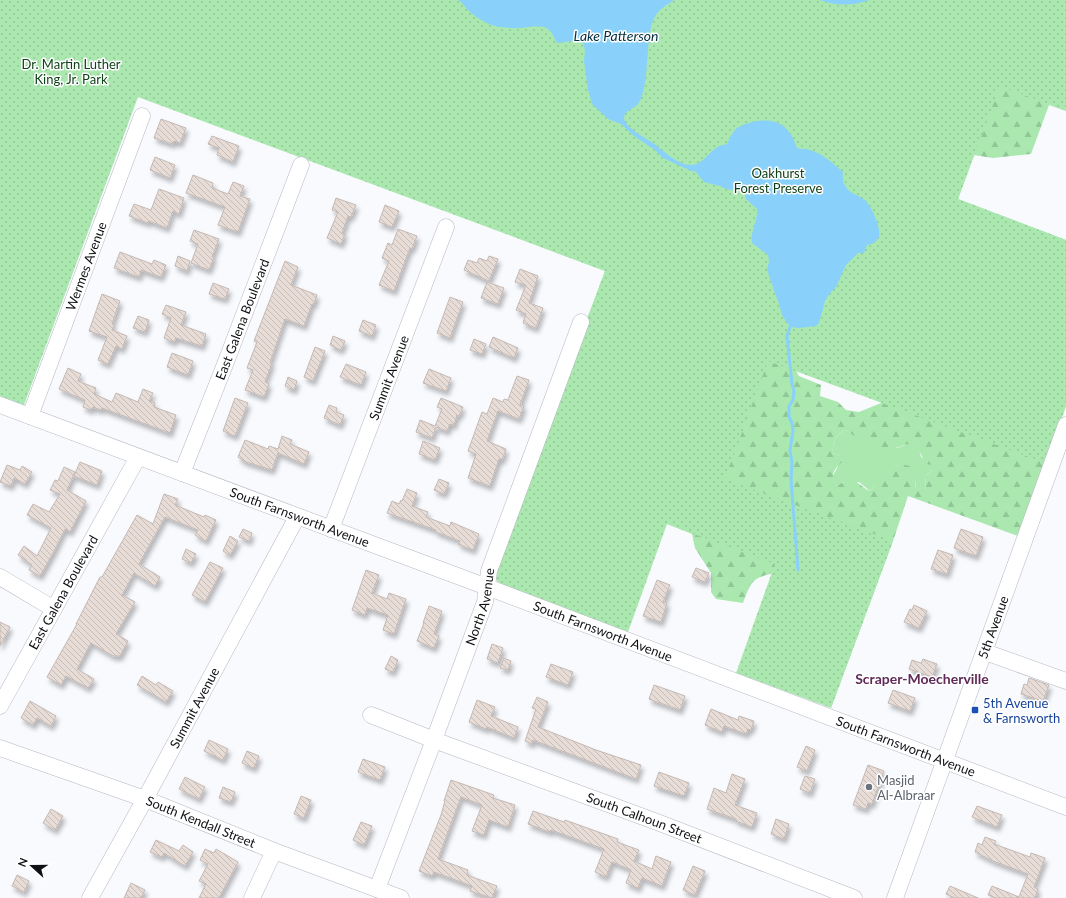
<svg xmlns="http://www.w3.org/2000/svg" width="1066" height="898" font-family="Lato,sans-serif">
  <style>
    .grass { fill: #aae8af }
    .forest { fill: url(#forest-firs); fill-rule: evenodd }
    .park { fill: url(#park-dots) }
    .water { fill: #89d1fb }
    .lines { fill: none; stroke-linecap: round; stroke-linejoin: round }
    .stream { stroke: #89d1fb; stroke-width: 3 }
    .building { fill: url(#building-back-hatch); stroke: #c4b8b3; filter: url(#shadow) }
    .minor-casing { stroke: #b5b9c3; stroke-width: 17 }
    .minor { stroke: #fff; stroke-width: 16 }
    .transit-dot { fill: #1a4fb4; stroke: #fff; stroke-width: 1.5 }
    .worship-dot { fill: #6b7280; stroke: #fff; stroke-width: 1.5 }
    .labels { text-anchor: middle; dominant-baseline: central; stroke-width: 3; stroke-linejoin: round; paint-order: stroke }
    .park-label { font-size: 13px; fill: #0f4219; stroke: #fff }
    .street-label { font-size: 13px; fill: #0f1014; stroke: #fff }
    .transit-label { font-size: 13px; fill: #164399; stroke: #fff; text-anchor: start }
    .worship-label { font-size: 13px; fill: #5b616d; stroke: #fff; text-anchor: start }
    .water-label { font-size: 14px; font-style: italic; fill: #022e42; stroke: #fff }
    .neighbourhood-label { font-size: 14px; font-weight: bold; fill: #5f2a58; stroke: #fff }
  </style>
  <defs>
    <pattern id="forest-firs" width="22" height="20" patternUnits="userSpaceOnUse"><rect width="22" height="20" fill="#aae8af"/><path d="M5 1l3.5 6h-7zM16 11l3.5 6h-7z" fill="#91c696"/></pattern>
    <pattern id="park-dots" width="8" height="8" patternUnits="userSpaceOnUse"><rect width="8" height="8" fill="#aae8af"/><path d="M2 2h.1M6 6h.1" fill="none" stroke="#91c696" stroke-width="1.8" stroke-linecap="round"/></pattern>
    <pattern id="building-back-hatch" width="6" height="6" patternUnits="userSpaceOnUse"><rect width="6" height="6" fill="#e8dcd7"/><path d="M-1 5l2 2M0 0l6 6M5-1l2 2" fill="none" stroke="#c6bcb8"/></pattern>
    <filter id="shadow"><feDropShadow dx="2.5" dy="4.5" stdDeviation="2" flood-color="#0004"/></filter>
  </defs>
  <rect width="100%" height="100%" fill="#f8fafe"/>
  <path class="grass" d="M845,430L853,434L897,448L908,444H913L919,449L921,457L932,465V470L926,476L925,491L916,489L915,480L898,465C890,469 882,476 876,483C874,486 873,489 870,491L859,482H843L837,486C829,476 834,476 838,466C839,463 839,459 840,456L833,453C832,442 836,435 845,430Z"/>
  <path class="forest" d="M892,40L1066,111L1049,105L1031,154L993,158L974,155L958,199L1066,240V406L1021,537L908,496L893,541L831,708L783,571C755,578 753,575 743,603L716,599L711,592V573L695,548L692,534L667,524L498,582L581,335L605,271L536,245L533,233L793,365L799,376L821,385L820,396L838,402L846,410L859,412L891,399ZM845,430C858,437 872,451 887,450C896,450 907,441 914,445C920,449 922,458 926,464L932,465V470L926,476L925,490L916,489C915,484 915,478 914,473C910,458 890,467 882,473C876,478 876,487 870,491C857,485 855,473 837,486C829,475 834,469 843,461L840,456L833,453C832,442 836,435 845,430Z"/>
  <path class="park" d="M0,0H1066V111L1000,86L958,199L1066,240V406L1045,463L768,361L725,479L893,541L831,708L736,673L775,564L667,524L628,632L504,585L498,582L495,578L497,565L605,271L138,97L24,405L0,396Z"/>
  <path class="water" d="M458,0H674C668,5 660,8 656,15C646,27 649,73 643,92C642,96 640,102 637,105C633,109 624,111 624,118C625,128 646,138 653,143C664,151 677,165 692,165C703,164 708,153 716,148C720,145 723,145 727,144C730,138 732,132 737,128C749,121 769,117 782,125C790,131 794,139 797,148C800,149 803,149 806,149C819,151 833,163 843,172C842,177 843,182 846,187C851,195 860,195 866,201C872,208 883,230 878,239C875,243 871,244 867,245L864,253H858L846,265L836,287L831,292L825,301L819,323L816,326L799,328L790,327L782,315L779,304L770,279L767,269L769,262L768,255L752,243C750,231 758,221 757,209L746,199L745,194L740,191L726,189L720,186L704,182L695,171H691L663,158L655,150L634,136L621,124L608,119L592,104L588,90L584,61L585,52L584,46L581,41H572L559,43L556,42C549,20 536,27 518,28C511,29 505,27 499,27C489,25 476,18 469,11C464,7 464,3 458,0Z
    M820,0H869C853,6 836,6 820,0Z"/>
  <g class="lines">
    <path class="stream" d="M790,327L787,336L792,384L794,391L793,400L789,406V417L792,423L793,431L790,450L792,463L791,480L798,570"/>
  </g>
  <path class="building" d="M161,119L186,128L180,143L174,141L173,144L154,138Z
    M212,136L239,146L233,162L217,155L219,148L208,144Z
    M155,157L175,165L170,178L150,170Z
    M193,175L213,183L212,188L228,194L233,182L244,186L240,196L250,199L238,232L218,225L225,207L186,193Z
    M159,189L184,198L179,214L173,211L167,228L149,221L148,223L129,216L134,204L151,210Z
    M336,198L356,205L351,217L348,216L342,233L345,234L341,244L327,238L338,212L332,210Z
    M385,205L399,211L392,227L379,222Z
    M398,229L417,236L412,249L410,248L394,291L379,285L389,261L382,258L388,243L392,245Z
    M194,230L219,239L212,257H214L209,270L191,263L198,244L190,241Z
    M120,252L152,264L154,260L166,265L161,277L141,270L139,277L114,268Z
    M178,256L190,261L187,271L175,266Z
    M489,256L498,259L489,281L464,270L468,260L477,263L479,258L487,261Z
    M285,261L298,267L291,285L317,295L314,304H312L304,326L285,319L270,363H272L265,382L269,384L264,397L245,390L253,370L247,368L257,342L254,341Z
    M520,269L538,276L529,303L543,308L536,328L523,323L526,314L516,310L526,285L515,282Z
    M487,282L504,288L498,304L481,298Z
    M213,283L229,289L225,299L209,294Z
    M102,294L120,301L112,324L114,325L112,330L127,336L122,349L116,346L108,364L98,360L107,337L89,331Z
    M450,297L463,302L450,338L437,333Z
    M166,305L186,312L181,325L206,334L202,346L176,338L174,342L164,338L171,318L162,314Z
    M138,316L149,320L145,332L133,328Z
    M363,320L376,325L372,336L359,331Z
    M333,336L345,341L341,350L330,345Z
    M493,337L518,348L514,358L489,347Z
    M474,339L486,344L482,354L470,350Z
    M315,347L325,351L313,381L304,377Z
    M172,353L193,361L188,375L167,367Z
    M346,364L366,372L361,385L340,377Z
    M68,368L81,374L78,381L96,388L94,394L112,402L116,393L138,402L143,389L153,393L149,401L155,403L154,407L176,415L170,433L102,408L101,410L93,407L91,410L83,407L85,400L59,389Z
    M429,369L451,378L446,391L423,383Z
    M517,376L529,380L520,405L524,406L519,419L498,411L487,441L506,449L502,460L499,459L490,486L468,478L476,454L468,451L482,412L487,414L493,398L503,402L504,399L508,400Z
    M288,377L297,381L294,390L285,386Z
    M235,398L248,403L235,436L223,431Z
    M441,398L463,407L459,416L457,415L454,425L450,424L447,431L436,427L432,438L416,432L420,420L435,426L442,409L437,407Z
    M329,405L337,408L336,412L344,415L340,425L324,418Z
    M282,436L292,440L290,444L309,452L304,464L278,453L272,470L243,461V460L238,457L245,440L268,449L269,446L278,449Z
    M423,441L440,448L435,460L419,454Z
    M80,462L102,471L97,485L74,476Z
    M7,465L20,470L22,466L32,472L25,484L14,478L11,486L0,482Z
    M64,467L75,472L67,490L86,501L70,532L65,529L53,553L40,576L29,570L32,565L18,555L24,546L37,556L51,528L27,515L33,504L49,512L60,494L50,490L55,480L58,481Z
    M439,479L449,483L444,494L434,490Z
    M407,489L417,493L412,506L428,512L426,517L450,526L451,522L479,534L473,550L458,544L460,541L436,532V530L387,513L392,501L399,504L401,500L402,501Z
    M164,494L178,499L175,505L204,517L205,515L216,520L206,541L195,535L198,530L165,517L139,564L160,577L155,586L134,573L122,595L135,602L116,634L128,641L120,656H113L91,643L77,669L94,679L88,688L66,676L61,685L47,677L77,624H76L100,577H102L137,515L153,524Z
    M243,529L252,533L249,541L239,537Z
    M961,529L983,537L976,556L954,548Z
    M230,536L238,541L230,555L223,551Z
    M186,549L196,554L191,563L182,559Z
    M938,550L953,555L947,574L931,569Z
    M210,562L223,568L205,602L192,595Z
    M696,568L709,573L705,582L692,577Z
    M366,570L379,575L372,593L387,599L389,593L406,599L394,634L383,630L388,615L367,608L365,615L352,610Z
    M657,580L670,585L663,602L667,603L661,622L643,616Z
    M914,605L927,611L919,628L904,622L910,609L912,610Z
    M429,606L442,611L434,634L439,636L434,648L417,641L424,623H423Z
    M0,622L10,627L0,646Z
    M492,644L503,648L498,663L487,659Z
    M391,656L398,660L393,672L385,669Z
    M504,658L511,661L508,670L500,668Z
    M923,659L937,664L932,677L909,669L912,660L921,663Z
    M551,664L573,672L568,685L546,677Z
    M142,676L156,685L158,682L173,691L166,702L137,685Z
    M1029,678L1049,685L1043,701L1021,694L1024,684L1027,685Z
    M654,685L685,696L680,710L649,699Z
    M893,690L915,698L910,711L888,703Z
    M537,697L548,702L538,727L596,750L641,765L636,779L533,740L532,744L525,741L536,709L532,708Z
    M477,700L495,707L491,716L518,727L514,738L487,727L486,729L469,722Z
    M30,701L56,716L51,726L37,718L33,725L21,718Z
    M711,709L738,720L739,716L754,721L751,730L748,729L746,734L724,726L722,732L705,725Z
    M209,740L228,749L223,760L204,751Z
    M806,746L815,750L807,771L797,767Z
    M247,751L259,756L254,768L242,763Z
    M363,759L385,767L380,780L358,772Z
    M868,765L884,771L872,804L868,803L866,809L853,805Z
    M659,772L689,783L684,796L654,786Z
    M732,774L745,779L735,805L757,813L752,827L736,821V819L707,809L714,788L726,793Z
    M805,776L815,779L810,793L800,789Z
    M185,777L205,787L199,799L179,789Z
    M451,780L494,795L493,798L515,805L508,827L489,820L484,835L472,831L482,805L461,797L438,859L468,870L467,875L497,886L492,898L470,891L472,886L434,872L432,876L419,871L441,815L445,801H444Z
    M223,787L235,792L231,802L219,798Z
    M301,796L311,800L304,818L294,814Z
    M977,806L1002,815L997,827L972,817Z
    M51,809L63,816L55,830L43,823Z
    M533,811L564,822L565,820L618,839L617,842L639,850L634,861L652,869L656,856L671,862L662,886L642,878L638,888L626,883L631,870L612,862L606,877L595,872L604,849L551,830L550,832L528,824Z
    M776,819L789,824L784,839L771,834Z
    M361,822L372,826L364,845L353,840Z
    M985,837L996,841L994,844L1030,857L1031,853L1045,858L1034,887L1038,889L1035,898H996L988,895L992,886L1019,897L1028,874L993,861L975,852L978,843L982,845Z
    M156,840L179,851L183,845L193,852L185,866L164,853L162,857L150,852Z
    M205,849L214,853L216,849L238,862L219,898H199L206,884L199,881L208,864L200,860Z
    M693,866L705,871L695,895L683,890Z
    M17,875L29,881L24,892L12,886Z
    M131,883L145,890L141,898H124Z
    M950,886L978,898H955L946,894Z"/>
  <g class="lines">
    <defs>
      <g id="minor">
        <path id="s1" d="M0,405L487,587L1066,807"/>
        <path id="s2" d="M30,416L142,116"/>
        <path id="s3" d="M182,473L224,367L301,165"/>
        <path id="s4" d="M331,529L446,227"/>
        <path d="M0,577L54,609"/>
        <path d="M985,652L1066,681"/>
        <path id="s5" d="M0,706L138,457"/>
        <path id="s6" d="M371,715L434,740L657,822L854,898"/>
        <path id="s7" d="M0,748L145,799L274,851L401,898"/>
        <path id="s8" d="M377,889L434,740L485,602L489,571L581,322"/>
        <path id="s9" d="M90,898L145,799L297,517"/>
        <path d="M252,898L274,851"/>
        <path id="s10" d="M895,898L1066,425"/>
      </g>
    </defs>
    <use href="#minor" class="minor-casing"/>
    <use href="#minor" class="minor"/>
  </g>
  <rect class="transit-dot" x="971" y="706" width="8" height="8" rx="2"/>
  <circle class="worship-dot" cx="869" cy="787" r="4"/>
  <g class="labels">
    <g class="park-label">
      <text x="71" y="64">Dr. Martin Luther<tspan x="71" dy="15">King, Jr. Park</tspan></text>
      <text x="778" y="173">Oakhurst<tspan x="778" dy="15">Forest Preserve</tspan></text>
    </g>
    <g class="street-label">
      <text stroke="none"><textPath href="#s2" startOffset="160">Wermes Avenue</textPath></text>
      <text stroke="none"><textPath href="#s3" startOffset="165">East Galena Boulevard</textPath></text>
      <text stroke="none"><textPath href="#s4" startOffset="162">Summit Avenue</textPath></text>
      <text stroke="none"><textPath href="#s1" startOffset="320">South Farnsworth Avenue</textPath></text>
      <text stroke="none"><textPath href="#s5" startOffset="130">East Galena Boulevard</textPath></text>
      <text stroke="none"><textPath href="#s8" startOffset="301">North Avenue</textPath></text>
      <text stroke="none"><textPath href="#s10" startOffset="288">5th Avenue</textPath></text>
      <text stroke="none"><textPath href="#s1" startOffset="644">South Farnsworth Avenue</textPath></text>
      <text stroke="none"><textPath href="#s9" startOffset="217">Summit Avenue</textPath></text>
      <text stroke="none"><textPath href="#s1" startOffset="968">South Farnsworth Avenue</textPath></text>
      <text stroke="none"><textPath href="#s6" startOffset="292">South Calhoun Street</textPath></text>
      <text stroke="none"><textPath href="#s7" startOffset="214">South Kendall Street</textPath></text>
    </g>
    <g class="transit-label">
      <text x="983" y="703">5th Avenue<tspan x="983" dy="15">&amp; Farnsworth</tspan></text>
    </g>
    <g class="worship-label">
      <text x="877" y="780">Masjid<tspan x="877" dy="15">Al-Albraar</tspan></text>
    </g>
    <g class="water-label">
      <text x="616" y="35">Lake Patterson</text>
    </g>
    <g class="neighbourhood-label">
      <text x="922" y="678">Scraper-Moecherville</text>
    </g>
  </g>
  <g transform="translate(32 866) rotate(291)" stroke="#ffffff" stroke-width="3" paint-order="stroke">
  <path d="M0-3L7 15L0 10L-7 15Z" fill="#0f1014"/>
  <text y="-6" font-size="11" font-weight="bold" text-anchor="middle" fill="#0f1014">N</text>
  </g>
</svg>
